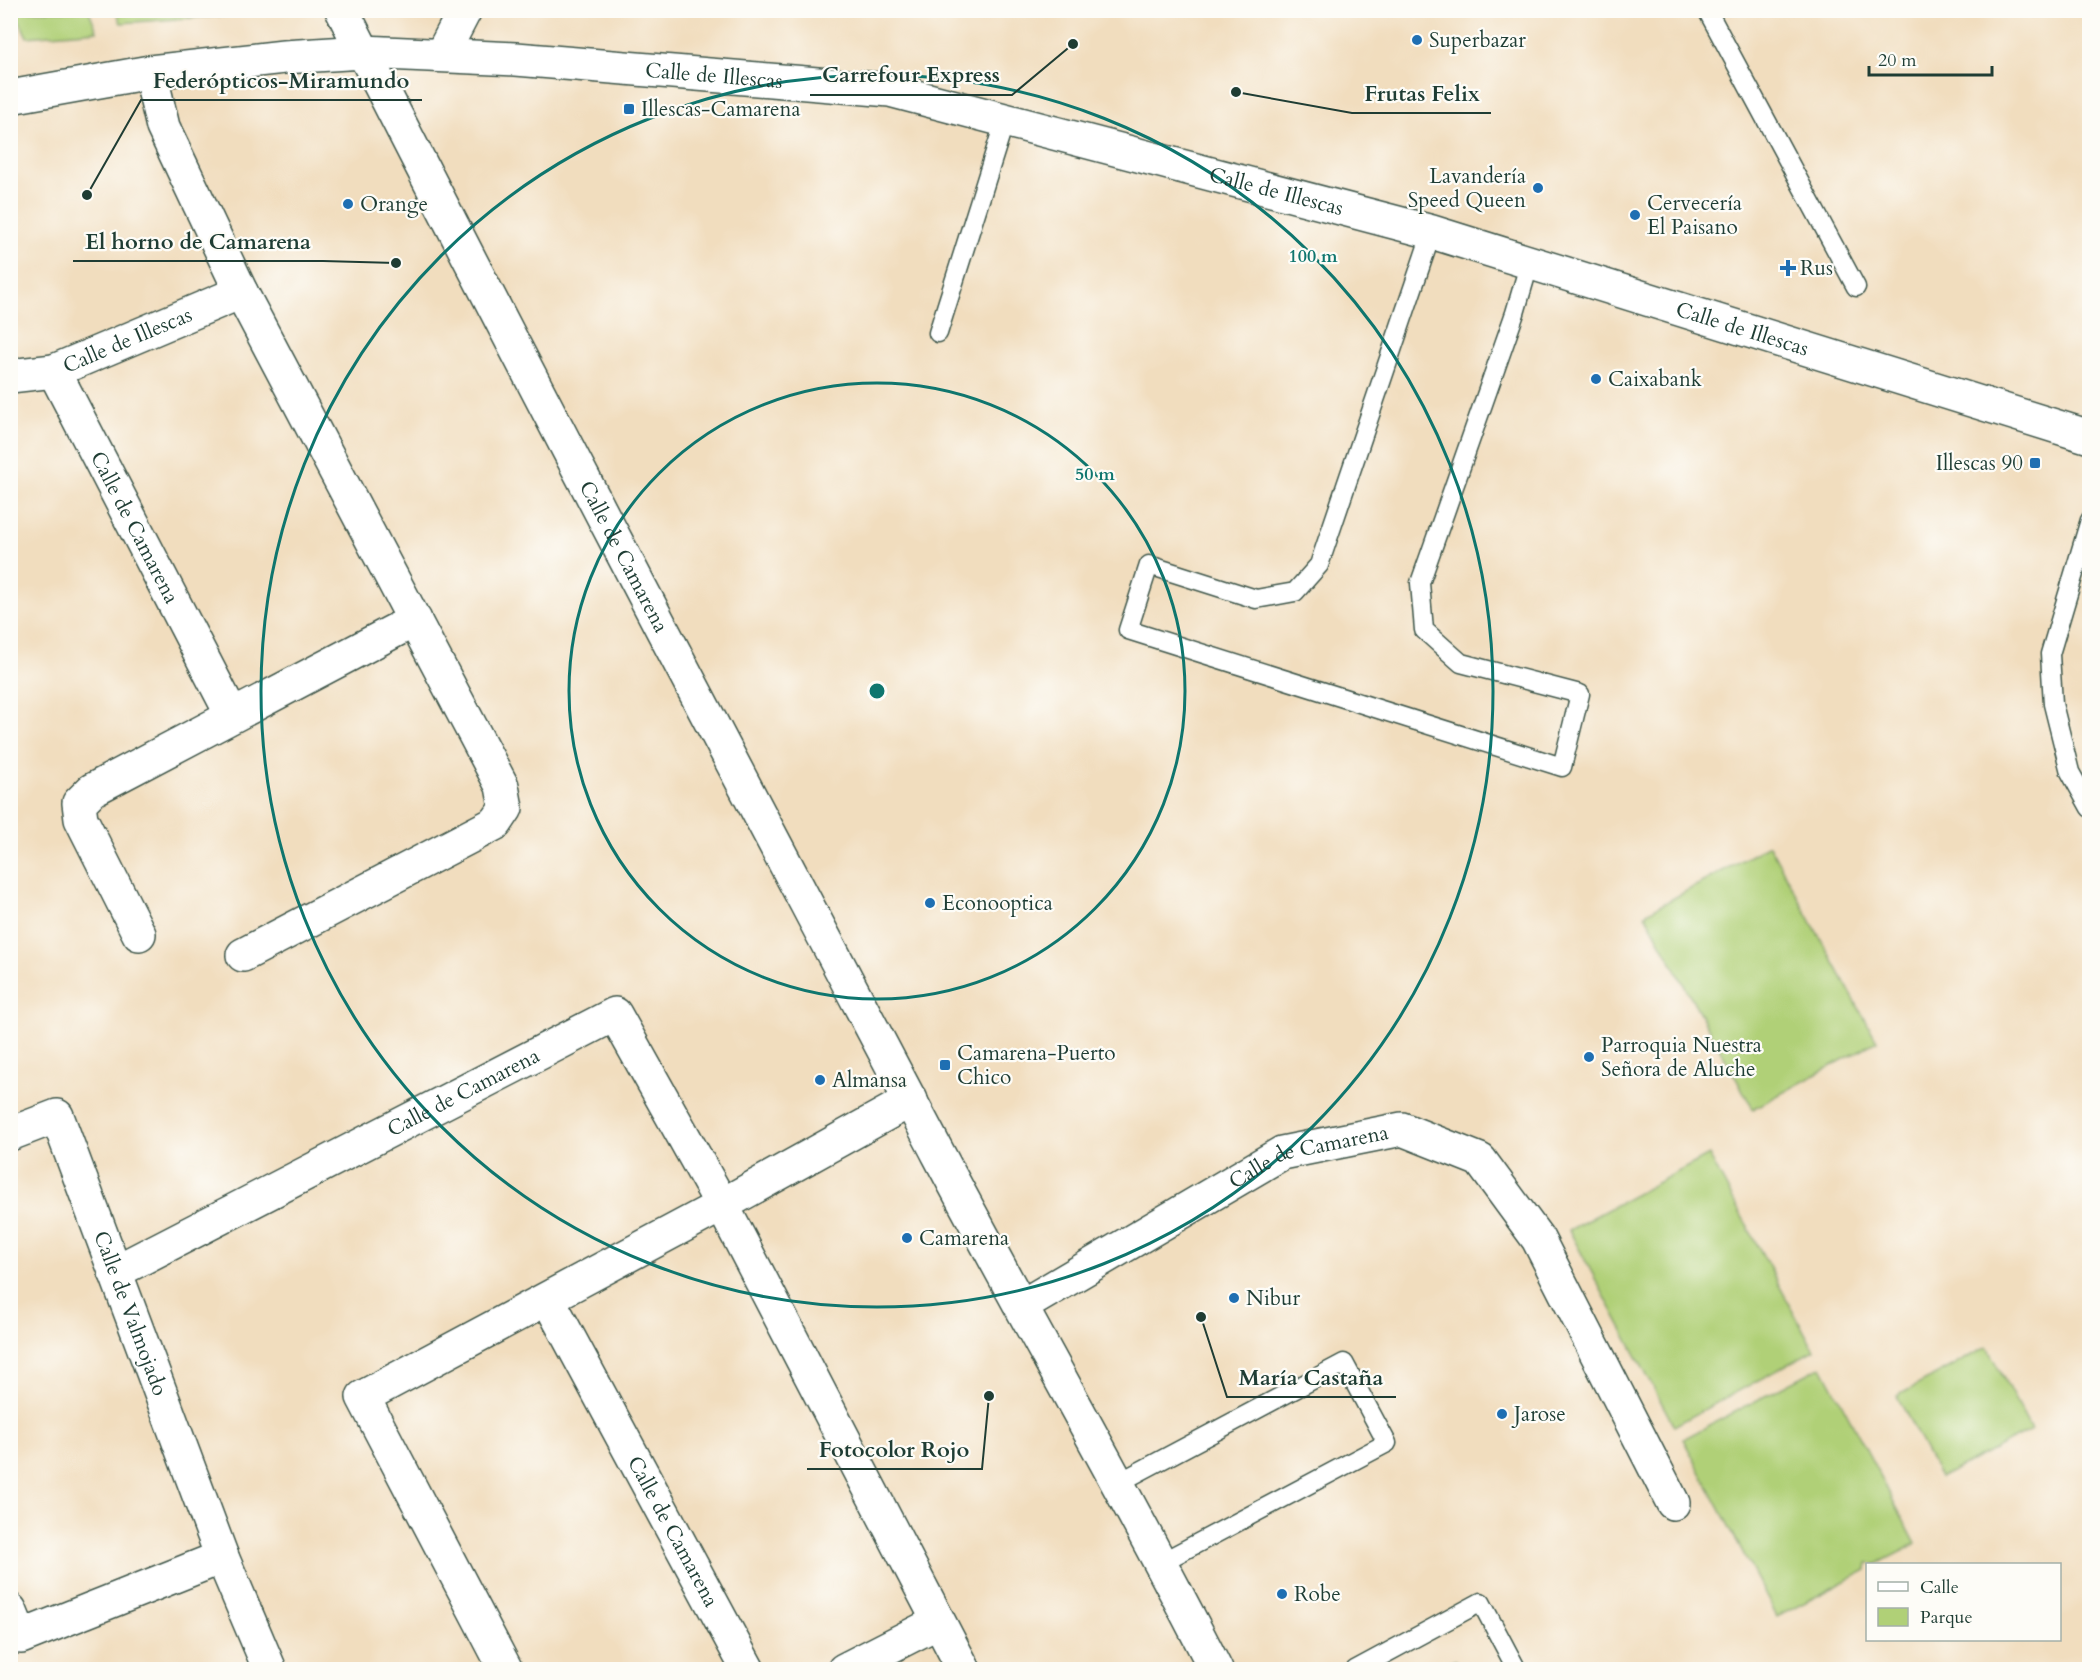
<svg xmlns="http://www.w3.org/2000/svg" width="2100" height="1680" font-family="Cardo,serif">
  <style>
    .green { fill: #b0d077; stroke: #688656; stroke-width: 1.5 }
    .lines { fill: none; stroke-linecap: round; stroke-linejoin: round }
    .service-casing { stroke: #3e5549; stroke-width: 21 }
    .minor-casing { stroke: #3e5549; stroke-width: 36 }
    .tertiary-casing { stroke: #3e5549; stroke-width: 36 }
    .service { stroke: #fff; stroke-width: 18 }
    .minor { stroke: #fff; stroke-width: 33 }
    .tertiary { stroke: #fff; stroke-width: 33 }
    .ring { fill: none; stroke: #0f766e; stroke-width: 3 }
    .poi-dot { fill: #1f6fb2; stroke: #fdfcf7; stroke-width: 2 }
    .labels { text-anchor: middle; dominant-baseline: central; stroke-width: 4.5; stroke-linejoin: round; paint-order: stroke }
    .poi-label { font-size: 21px; fill: #1f3d34; stroke: #fdfcf7; text-anchor: start }
    .street-label { font-size: 21px; fill: #1f3d34; stroke: #fdfcf7 }
    .centre { fill: #0f766e; stroke: #fdfcf7; stroke-width: 3 }
    .ring-label { font-size: 18px; text-anchor: middle; font-weight: bold; fill: #0f766e; stroke: #fdfcf7; stroke-width: 4.5; stroke-linejoin: round; paint-order: stroke }
    .leader { fill: none; stroke: #1f3d34; stroke-width: 2 }
    .callout-dot { fill: #1f3d34; stroke: #fdfcf7; stroke-width: 2 }
    .callout-label { font-size: 22px; text-anchor: middle; font-weight: bold; fill: #1f3d34; stroke: #fdfcf7; stroke-width: 4.5; stroke-linejoin: round; paint-order: stroke }
  </style>
  <rect width="100%" height="100%" fill="#fdfcf7"/>
  <filter id="ink" filterUnits="userSpaceOnUse"><feTurbulence type="fractalNoise" baseFrequency=".0167" numOctaves="2"/><feDisplacementMap in="SourceGraphic" scale="12" xChannelSelector="R" yChannelSelector="G"/><feConvolveMatrix kernelMatrix="1 2 1 2 8 2 1 2 1" color-interpolation-filters="sRGB"/></filter>
  <filter id="wash" filterUnits="userSpaceOnUse"><feTurbulence type="fractalNoise" baseFrequency=".008" numOctaves="4" result="noise"/><feDisplacementMap in="SourceGraphic" scale="24" xChannelSelector="R" yChannelSelector="G"/><feGaussianBlur stdDeviation="1.35" result="paint"/><feColorMatrix in="noise" values="0 0 0 0 0 0 0 0 0 0 0 0 0 0 0 0 0 1.4 0 .05"/><feComposite in="paint" operator="in"/></filter>
  <g filter="url(#wash)">
    <rect width="100%" height="100%" fill="#f1ddbe"/>
    <path class="green" d="M15,11H89L97,31L27,37Z
      M259,11L260,13L121,23L116,11Z
      M1769,845L1877,1041L1753,1109L1645,914Z
      M1709,1155L1814,1350L1674,1426L1569,1230Z
      M1987,1347L2031,1430L1940,1478L1897,1396Z
      M1822,1366L1916,1544L1877,1564H1868L1867,1570L1777,1617L1683,1439Z
      M1455,1659L1461,1669H1434Z"/>
  </g>
  <g filter="url(#ink)">
    <g class="lines">
      <defs>
        <path id="service" d="M1707,10L1856,287
          M1432,232L1319,565L1295,592L1256,599L1149,565L1128,630L1562,767L1580,694L1461,663L1424,630L1420,583L1515,313L1529,265
          M938,333L1005,120
          M2090,520L2050,654L2053,704L2070,772L2090,808
          M1118,1483L1344,1363L1387,1443L1162,1562
          M1355,1670L1481,1602L1517,1670"/>
        <g id="minor">
          <path id="s1" d="M342,10C537,394 738,774 939,1155C1030,1327 1128,1496 1216,1670"/>
          <path d="M442,54L465,10"/>
          <path d="M150,72L163,127L241,292L502,786L506,808L496,823L243,955"/>
          <path id="s2" d="M54,371L232,715"/>
          <path id="s3" d="M10,376L54,371L241,292"/>
          <path d="M139,934L81,819L79,803L92,790L415,620"/>
          <path id="s4" d="M10,1134L57,1116L222,1557L270,1670"/>
          <path id="s5" d="M115,1272L615,1014L722,1205L964,1670"/>
          <path id="s6" d="M548,1299L748,1670"/>
          <path id="s7" d="M1022,1306L1282,1153L1402,1129L1480,1160L1538,1239L1673,1503"/>
          <path d="M10,1610L21,1637L222,1557"/>
          <path d="M506,1670L363,1397L722,1205L911,1100"/>
          <path d="M844,1670L938,1622"/>
        </g>
        <g id="tertiary">
          <path id="s8" d="M10,97L150,72L284,57L363,52L516,59L890,90L1432,232L2090,437"/>
        </g>
      </defs>
      <use href="#service" class="service-casing"/>
      <use href="#minor" class="minor-casing"/>
      <use href="#tertiary" class="tertiary-casing"/>
      <use href="#service" class="service"/>
      <use href="#minor" class="minor"/>
      <use href="#tertiary" class="tertiary"/>
    </g>
  </g>
  <g class="ring">
    <circle cx="877" cy="691" r="308"/>
    <circle cx="877" cy="691" r="616"/>
  </g>
  <g class="poi-dot">
    <circle cx="1417" cy="40" r="6"/>
    <rect x="623" y="103" width="12" height="12" rx="3"/>
    <circle cx="1538" cy="188" r="6"/>
    <circle cx="348" cy="204" r="6"/>
    <circle cx="1635" cy="215" r="6"/>
    <path d="M1785 259h6v6h6v6h-6v6h-6v-6h-6v-6h6z"/>
    <circle cx="1596" cy="379" r="6"/>
    <rect x="2029" y="457" width="12" height="12" rx="3"/>
    <circle cx="930" cy="903" r="6"/>
    <circle cx="1589" cy="1057" r="6"/>
    <rect x="939" y="1059" width="12" height="12" rx="3"/>
    <circle cx="820" cy="1080" r="6"/>
    <circle cx="907" cy="1238" r="6"/>
    <circle cx="1234" cy="1298" r="6"/>
    <circle cx="1502" cy="1414" r="6"/>
    <circle cx="1282" cy="1594" r="6"/>
  </g>
  <g class="labels">
    <g class="poi-label">
      <text x="1429" y="40">Superbazar</text>
      <text x="641" y="109">Illescas-Camarena</text>
      <text x="1526" y="176" text-anchor="end">Lavandería<tspan x="1526" dy="24">Speed Queen</tspan></text>
      <text x="1647" y="203">Cervecería<tspan x="1647" dy="24">El Paisano</tspan></text>
      <text x="360" y="204">Orange</text>
      <text x="1800" y="268">Rus</text>
      <text x="1608" y="379">Caixabank</text>
      <text x="2023" y="463" text-anchor="end">Illescas 90</text>
      <text x="942" y="903">Econooptica</text>
      <text x="1601" y="1045">Parroquia Nuestra<tspan x="1601" dy="24">Señora de Aluche</tspan></text>
      <text x="957" y="1053">Camarena-Puerto<tspan x="957" dy="24">Chico</tspan></text>
      <text x="832" y="1080">Almansa</text>
      <text x="919" y="1238">Camarena</text>
      <text x="1246" y="1298">Nibur</text>
      <text x="1514" y="1414">Jarose</text>
      <text x="1294" y="1594">Robe</text>
    </g>
    <g class="street-label">
      <text stroke="none"><textPath href="#s8" startOffset="708">Calle de Illescas</textPath></text>
      <text stroke="none"><textPath href="#s8" startOffset="1284">Calle de Illescas</textPath></text>
      <text stroke="none"><textPath href="#s8" startOffset="1770">Calle de Illescas</textPath></text>
      <text stroke="none"><textPath href="#s3" startOffset="124">Calle de Illescas</textPath></text>
      <text stroke="none"><textPath href="#s2" startOffset="176">Calle de Camarena</textPath></text>
      <text stroke="none"><textPath href="#s1" startOffset="615">Calle de Camarena</textPath></text>
      <text stroke="none"><textPath href="#s5" startOffset="392">Calle de Camarena</textPath></text>
      <text stroke="none"><textPath href="#s7" startOffset="326">Calle de Camarena</textPath></text>
      <text stroke="none"><textPath href="#s4" startOffset="261">Calle de Valmojado</textPath></text>
      <text stroke="none"><textPath href="#s6" startOffset="264">Calle de Camarena</textPath></text>
    </g>
  </g>
  <circle cx="877" cy="691" r="9" class="centre"/>
  <g class="ring-label">
    <text x="1313" y="262">100 m</text>
    <text x="1095" y="480">50 m</text>
  </g>
  <path class="leader" d="M1073 44L1012 95H810M87 195L141 100H422M1236 92L1352 113H1491M396 263L323 261H73M1201 1317L1227 1397H1396M989 1396L982 1469H807"/>
  <g class="callout-dot">
    <circle cx="1073" cy="44" r="6"/>
    <circle cx="87" cy="195" r="6"/>
    <circle cx="1236" cy="92" r="6"/>
    <circle cx="396" cy="263" r="6"/>
    <circle cx="1201" cy="1317" r="6"/>
    <circle cx="989" cy="1396" r="6"/>
  </g>
  <g class="callout-label">
    <text x="911" y="82">Carrefour Express</text>
    <text x="281" y="88">Federópticos-Miramundo</text>
    <text x="1422" y="101">Frutas Felix</text>
    <text x="198" y="249">El horno de Camarena</text>
    <text x="1311" y="1385">María Castaña</text>
    <text x="894" y="1457">Fotocolor Rojo</text>
  </g>
  <rect width="2100" height="1680" fill="none" stroke="#fdfcf7" stroke-width="36"/>
  <rect x="1866" y="1563" width="195" height="78" fill="#fdfcf7" stroke="#a4b0a9" stroke-width="1.5"/>
  <rect x="1878" y="1582" width="30" height="9" fill="#ffffff" stroke="#a4b0a9" stroke-width="1.5"/>
  <text x="1920" y="1593" font-size="18" fill="#1f3d34">Calle</text>
  <rect x="1878" y="1608" width="30" height="18" fill="#b0d077" stroke="#a4b0a9" stroke-width="1.5"/>
  <text x="1920" y="1623" font-size="18" fill="#1f3d34">Parque</text>
  <path d="M1869 66v9h123v-9" fill="none" stroke="#1f3d34" stroke-width="3"/>
  <text x="1878" y="66" font-size="18" fill="#1f3d34" stroke="#fdfcf7" stroke-width="4.5" paint-order="stroke">20 m</text>
</svg>
